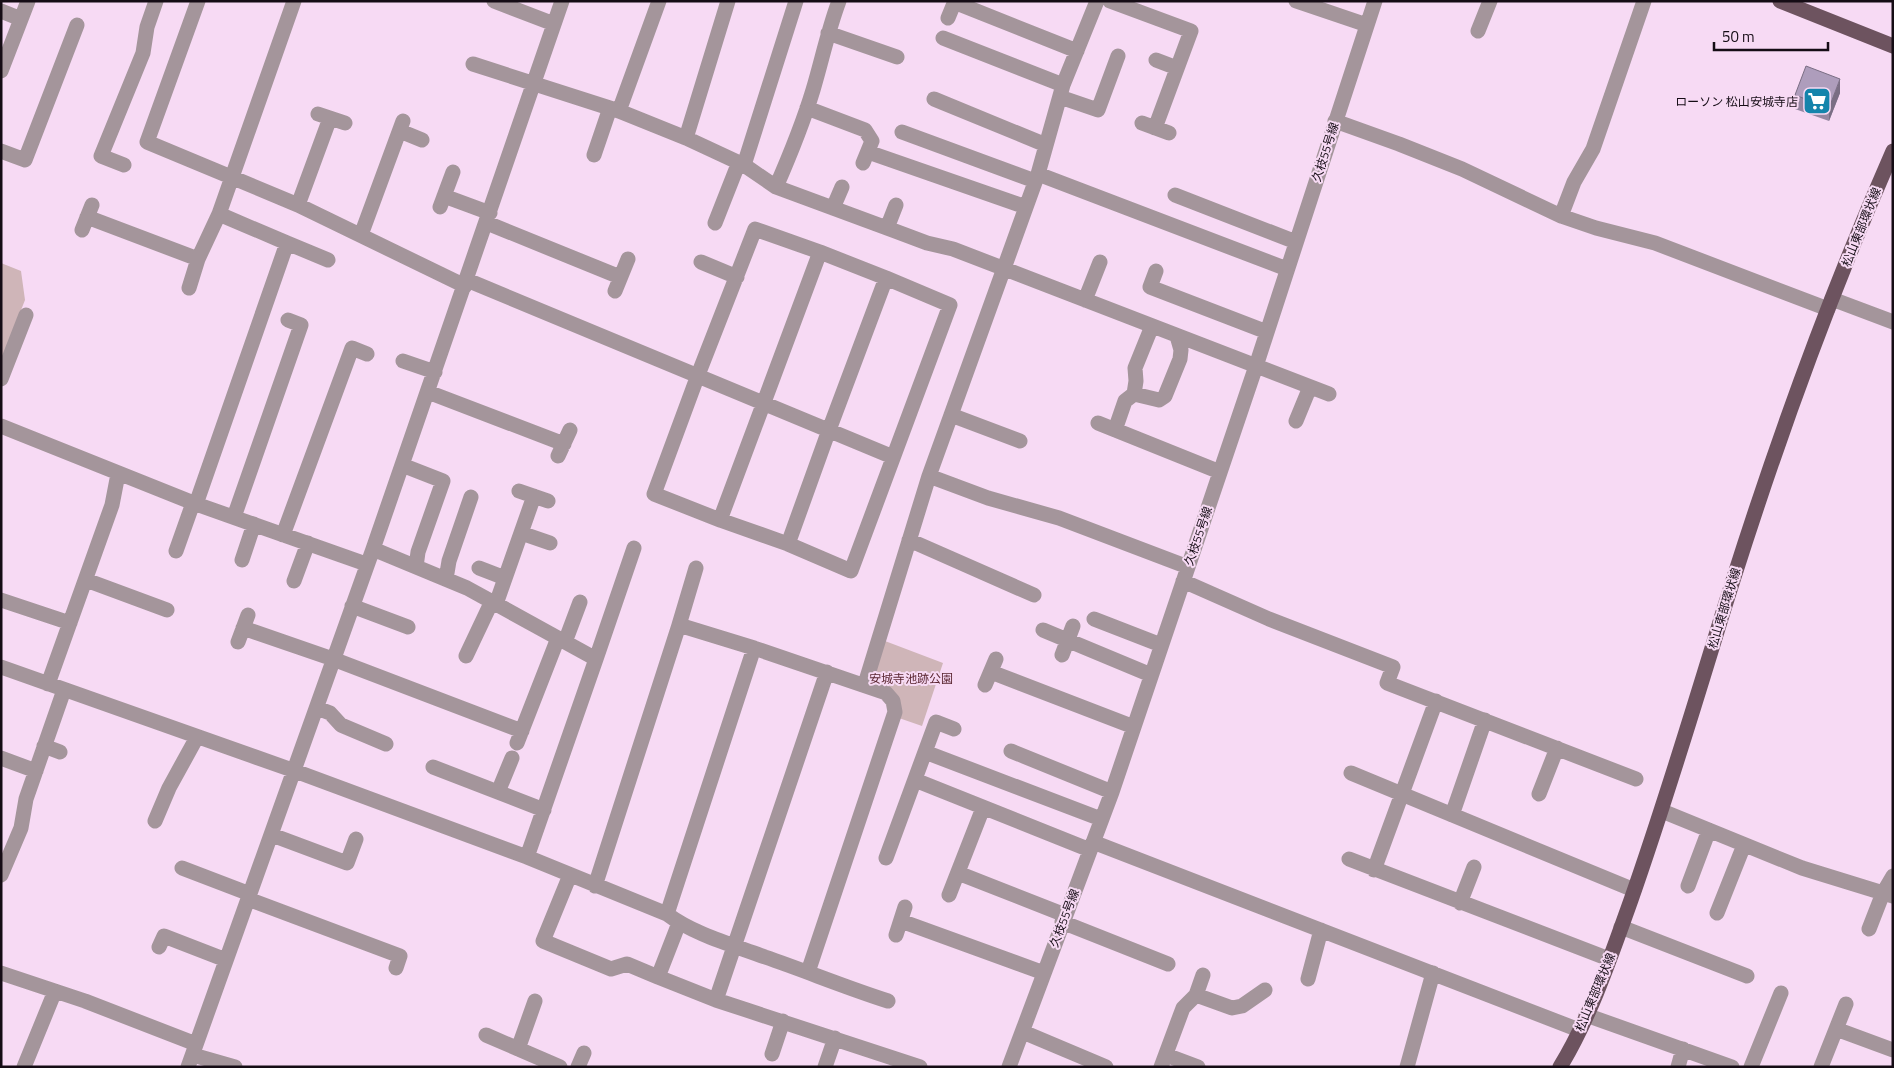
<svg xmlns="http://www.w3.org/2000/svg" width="1894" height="1068" font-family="'Titillium Web','Noto Sans JP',sans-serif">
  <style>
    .green { fill: #cfb5b8 }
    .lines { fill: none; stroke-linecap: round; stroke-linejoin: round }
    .minor { stroke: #a4959b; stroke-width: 15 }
    .major { stroke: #6d535f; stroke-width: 15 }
    .wall { fill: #9687a2 }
    .shaded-wall { fill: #7a6e84 }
    .building { fill: #ae9dbc; stroke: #7a6e84 }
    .labels { text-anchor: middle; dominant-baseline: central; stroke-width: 4; stroke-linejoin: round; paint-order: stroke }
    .poi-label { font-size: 12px; fill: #150c15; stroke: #f7daf4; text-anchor: end }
    .street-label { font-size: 12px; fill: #150c15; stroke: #f7daf4 }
    .park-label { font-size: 12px; fill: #5a2631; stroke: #f7daf4 }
  </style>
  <rect width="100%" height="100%" fill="#f7daf4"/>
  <path class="green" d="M1,263L21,271L25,300L1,361Z
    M885,641L943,663L922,726L896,717L872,683Z"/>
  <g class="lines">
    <path class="minor" d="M198,1L147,142L298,205L465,286
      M494,1L554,24
      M1110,1L1191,31L1155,128
      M1296,1L1367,25
      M954,2L1077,51
      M1,11L21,19
      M948,18L955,1
      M1478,31L1490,1
      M828,33L897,57
      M943,38L1063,85
      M1156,60L1177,68
      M473,64L619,111L686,138L744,165L776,187L895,231L927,243L953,249L1329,394
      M1,71L28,1
      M1060,97L1098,110L1118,56
      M934,99L1046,145
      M807,108L865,130L872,141L863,163
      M619,111L659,1
      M318,114L345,123
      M1335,121L1399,144L1462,169L1561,216L1596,228L1655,243L1828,309
      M1142,123L1169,133
      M400,131L422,140
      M902,132L1035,181
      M686,138L728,1
      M1,151L25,160L77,25
      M868,152L1026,207
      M594,155L610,108
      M124,165L101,156L143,53L147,27L156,1
      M744,165L796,1
      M1038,174L1287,269
      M776,187C790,155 803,123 813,90C822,60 828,30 839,1
      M1175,195L1296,242
      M444,196L490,213
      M298,205L330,118
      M440,207L453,172
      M833,208L842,187
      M1561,216L1574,182L1593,149L1644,1
      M87,217L198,259
      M487,223L620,277
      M715,223L739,162
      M887,228L896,205
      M82,230L92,205
      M361,235L403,121
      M287,243L328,260
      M701,262L737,277
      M1156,271L1150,287L1267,332
      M886,278L950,305L851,571L788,544L829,430Z
      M467,280L893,457
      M189,288L198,259L219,214L294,1
      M615,291L628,259
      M1832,299L1893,322
      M1085,300L1100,262
      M403,361L435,372
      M1,379L26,315
      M428,392L564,444
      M1134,394L1136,381L1135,368L1152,326
      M951,415L1020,441
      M1296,421L1310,387
      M1098,423L1220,472
      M1,426L196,504L366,564
      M1115,430L1125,401L1134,394L1159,400L1165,396L1180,359L1181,350L1177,336
      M558,456L570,430
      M402,465L443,481L418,552L416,567
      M929,476L988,498L1059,518L1188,567
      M519,491L548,501
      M196,504L287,243L219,214
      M234,517L301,325L288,320
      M720,520L654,494L698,375L755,229L820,252
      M521,533L550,543
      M283,535L352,348L367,354
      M909,540L1034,595
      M788,544L720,520L820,252L886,278
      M373,549L467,588L596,659L527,857
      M176,551L193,503
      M242,560L254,524
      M479,568L505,578
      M446,579L449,561L471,497
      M86,580L167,610
      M294,581L308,543
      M1183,581L1269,619L1393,667L1387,683L1636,779
      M1,600L70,623
      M496,604L534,496
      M352,606L408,627
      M1094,619L1161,645
      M679,625L696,568
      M243,628L333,659L522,731
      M1043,630L1151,675
      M238,642L248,615
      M565,642L580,602
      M1062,655L1073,626
      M466,656L492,601
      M596,659L634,548
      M1,667L295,771L527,857L667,914C693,934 733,945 765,957C806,971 847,988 888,1001
      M991,672L1134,727
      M48,684L112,505L118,474
      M865,684L929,476L1038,174L1063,85L1097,1
      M985,685L996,659
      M317,708L330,713L341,725L386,744
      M517,743L558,638
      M44,746L60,752
      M1011,751L1112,792
      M925,752L1101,819
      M1,758L36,771
      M433,767L544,810
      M1351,773L1634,890
      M915,780L1090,850
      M498,792L512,758
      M1539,794L1557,748
      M1662,811L1802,868L1893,896
      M1452,815L1485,720
      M155,821L169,788L197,737
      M272,835L347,863L356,839
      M1093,842L1579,1030
      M886,858L936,722L954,729
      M1349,859L1609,959
      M182,868L250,894
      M1374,870L1436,701
      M958,873L1065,915
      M1,875L21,828L26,799L64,690
      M570,875L543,941L611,969L627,964L658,977
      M595,886L679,625L754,648L886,693L893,701L895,712L808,972
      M1688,886L1709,830
      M949,895L983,808
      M248,899L400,956L396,968
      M1460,903L1474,867
      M1717,913L1744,845
      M667,914L754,648
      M901,921L1044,973
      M1062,922L1168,964
      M679,923L658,977L716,1000L920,1067
      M1621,927L1747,976
      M1869,929L1883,893L1893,876
      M896,935L905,907
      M159,947L164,936L226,960
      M1,973L85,1001L196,1044
      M1308,979L1321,930
      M1196,995L1232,1008L1242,1006L1265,990
      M716,1000L827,672
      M1586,1015L1732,1067
      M1836,1029L1893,1050
      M1023,1032L1106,1067
      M486,1035L560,1067
      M518,1049L535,1001
      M772,1054L783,1021
      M193,1055L235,1067
      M1166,1055L1198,1067
      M24,1067L55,991
      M188,1067L373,549L562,1
      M578,1067L584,1053
      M825,1067L835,1038
      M1009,1067L1112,792L1256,366L1375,1
      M1161,1067L1183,1008L1196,995L1203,975
      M1407,1067L1433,973
      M1678,1067L1683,1049
      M1751,1067L1781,993
      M1821,1067L1846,1004"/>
    <path class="major" d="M1780,1L1893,46
      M1560,1067C1591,1016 1611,956 1631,900C1660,817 1686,733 1712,648C1763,480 1822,312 1893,151"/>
  </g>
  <path class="wall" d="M1840,93L1829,121L1795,109V95Z"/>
  <path class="shaded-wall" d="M1840,79V93L1829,121V108Z"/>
  <path class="building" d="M1806,66L1840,79L1829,108L1795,95Z"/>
  <defs>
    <symbol id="supermarket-square" viewBox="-11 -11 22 22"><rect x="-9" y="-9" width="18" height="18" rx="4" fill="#1484ab" stroke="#f7daf4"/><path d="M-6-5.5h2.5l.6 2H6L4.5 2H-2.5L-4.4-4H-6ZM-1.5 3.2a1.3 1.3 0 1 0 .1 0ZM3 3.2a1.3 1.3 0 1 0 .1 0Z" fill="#fff"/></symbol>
  </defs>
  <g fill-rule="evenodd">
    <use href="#supermarket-square" x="1801" y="85" width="32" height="32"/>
  </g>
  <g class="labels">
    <g class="poi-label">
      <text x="1798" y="101">ローソン 松山安城寺店</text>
    </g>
    <g class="street-label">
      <text transform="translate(1325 152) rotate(-72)">久枝55号線</text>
      <text transform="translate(1861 227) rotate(-68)">松山東部環状線</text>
      <text transform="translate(1198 536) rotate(-71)">久枝55号線</text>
      <text transform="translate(1724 608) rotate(-73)">松山東部環状線</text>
      <text transform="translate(1064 918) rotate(-69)">久枝55号線</text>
      <text transform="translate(1595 992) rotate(-67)">松山東部環状線</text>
    </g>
    <g class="park-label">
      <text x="911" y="678">安城寺池跡公園</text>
    </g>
  </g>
  <rect width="1894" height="1068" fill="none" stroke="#150c15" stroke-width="5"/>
  <path d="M1714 42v8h114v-8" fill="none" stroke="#150c15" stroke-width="2.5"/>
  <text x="1722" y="42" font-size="15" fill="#150c15" stroke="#f7daf4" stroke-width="4" paint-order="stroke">50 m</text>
</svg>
